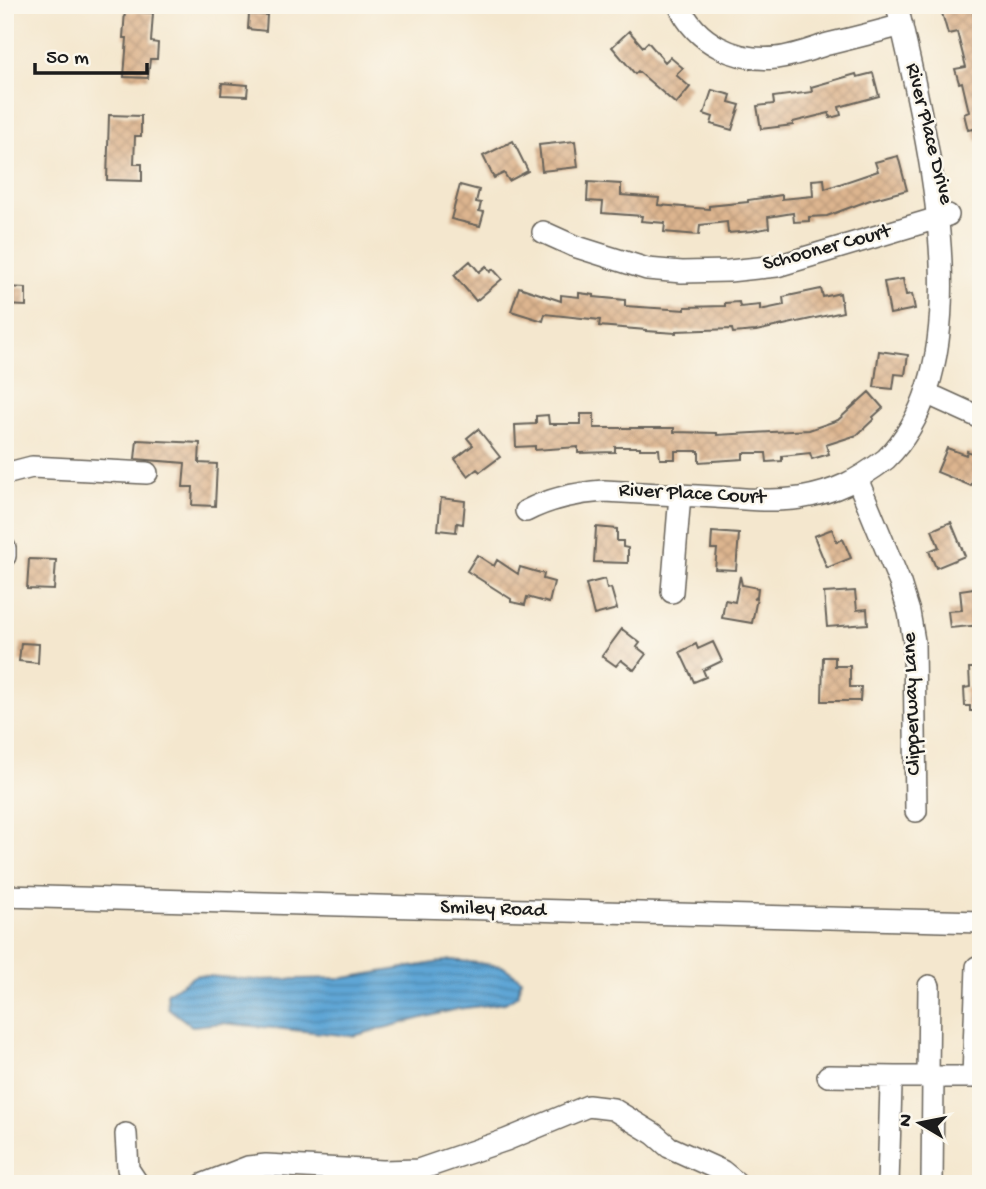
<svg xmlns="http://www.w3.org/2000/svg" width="986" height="1189" font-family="'Gochi Hand',sans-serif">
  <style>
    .water { fill: url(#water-rules); stroke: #3e6178; stroke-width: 2 }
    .building { fill: url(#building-cross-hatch) }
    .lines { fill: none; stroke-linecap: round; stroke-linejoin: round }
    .minor-casing { stroke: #68635a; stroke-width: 24 }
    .minor { stroke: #fff; stroke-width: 21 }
    .labels { text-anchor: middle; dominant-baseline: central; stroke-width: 5; stroke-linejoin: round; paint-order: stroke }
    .street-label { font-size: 21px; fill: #1c1c1c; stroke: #fbf7ec }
  </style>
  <defs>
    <pattern id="water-rules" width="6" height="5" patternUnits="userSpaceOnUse" patternTransform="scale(1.75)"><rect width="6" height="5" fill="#5fa6d5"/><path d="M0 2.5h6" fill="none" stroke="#4e86ac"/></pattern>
    <pattern id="building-cross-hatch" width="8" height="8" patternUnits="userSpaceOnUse" patternTransform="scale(1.75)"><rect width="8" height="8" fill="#ddb58f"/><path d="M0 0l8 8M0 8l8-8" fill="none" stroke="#bd9b7b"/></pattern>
  </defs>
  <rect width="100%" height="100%" fill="#fbf7ec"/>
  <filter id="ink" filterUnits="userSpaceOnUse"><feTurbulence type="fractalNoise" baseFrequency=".0143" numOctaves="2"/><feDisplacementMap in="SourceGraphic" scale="14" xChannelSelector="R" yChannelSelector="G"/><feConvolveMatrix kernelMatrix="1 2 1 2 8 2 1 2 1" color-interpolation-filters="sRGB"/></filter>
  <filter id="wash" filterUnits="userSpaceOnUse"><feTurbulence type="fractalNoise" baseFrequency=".00686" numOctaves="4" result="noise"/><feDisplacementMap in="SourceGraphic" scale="28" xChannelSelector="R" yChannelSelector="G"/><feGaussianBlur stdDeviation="1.57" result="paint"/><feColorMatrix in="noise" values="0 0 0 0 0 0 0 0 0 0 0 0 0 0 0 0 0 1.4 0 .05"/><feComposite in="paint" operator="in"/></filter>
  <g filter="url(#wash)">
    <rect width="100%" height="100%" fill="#f4e7ce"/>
    <path class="water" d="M452,960L502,966L521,979L518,995L505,1003L457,1009L353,1036L222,1023L192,1026L168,1008L167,993L196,975L255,980L345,978Z"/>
    <g id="blocks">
      <path class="building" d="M944,5H971L977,26L981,43V141H976L973,129L968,130L964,114L969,112L962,82L959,83L955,69L966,67L957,32L948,34L942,13L946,12Z
        M125,11L153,13L151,42L158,43L157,59H150L148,78L124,77L127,38H123Z
        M249,14L267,15L266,31L248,29Z
        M629,31L643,47L648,42L665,62L670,57L683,68L676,75L690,87L676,104L638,71L635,74L612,47Z
        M873,73L879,96L839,107L841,115L830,118L829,113L793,122V125L761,129L757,106L774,104L773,97L812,92L811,87L856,74L857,77Z
        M222,83L248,85L247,96L221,95Z
        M712,90L731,95L729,102L740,105L732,130L711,124L713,117L704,114Z
        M109,115L141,116V136H135L134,164H142V181L107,180Z
        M513,141L528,171L509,181L504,173L494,178L483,156Z
        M575,141L578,167L542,171L539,145Z
        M898,156L907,190L870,200L827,216L809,217V221L794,222L793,213L768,217L769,228L752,231L728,233L727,222L700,225L699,235L664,232L665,223L641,221L642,216L602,213L603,202L587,201L588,182L621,184V195L659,198L658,205L709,209V206L748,202V200L782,195V199L813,196L812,180L824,179L825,189L878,171L875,162Z
        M460,185L479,190L476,202L481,203L479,211L484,212L480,226L451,219Z
        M470,261L479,272L486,266L490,272L493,269L502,279L476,301L454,275Z
        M903,279L906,295L912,294L915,309L890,314L884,282Z
        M5,287L26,288V306L5,305Z
        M519,287L561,301V295L579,297V293L594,295V297L625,300V306L685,310V307L725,306V303L739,302L740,307L760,305V310L784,305L783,297L821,289L823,297L840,293L843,312L756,331L733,333L732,329L676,331V333L646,331V330L599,326L600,320L545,314L543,321L511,311Z
        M879,351L908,355L905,375L895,374L893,389L874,387Z
        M869,392L883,408L873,417L874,419L857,435L826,445L829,454L812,459L810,453L782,456V461L767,462L766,453H743V459L699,462V451H675V459H660L659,449H640V447H615V452L578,453V447L535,450V446L516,447L515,425L536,424V416L548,415L549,424H581V414H594V428H674V432L717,433V435L809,430L838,420Z
        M478,429L500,457L480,472L477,469L468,476L455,459L473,445L467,438Z
        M137,440L200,443L199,463L217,464L215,506L192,505L193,487H183L185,463L135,459Z
        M947,448L966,455L967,451L981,457L971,486L937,472Z
        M441,498L465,501L463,524L457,523L456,532L438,530Z
        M951,522L965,556L936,568L929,551L939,547L932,530Z
        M596,527L617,529V541H623V547L628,548V563L594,562Z
        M832,529L837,542L843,539L851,558L827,568L814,536Z
        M712,532L739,534L736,570L715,569L717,549H711Z
        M477,555L494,566L497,560L518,574L520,567L544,574L543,579L554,582L549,603L527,597L525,605L511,602V599L467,571Z
        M29,559L56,560L54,590L27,589Z
        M740,576L742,585L758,588L757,597L753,599L757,598L752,623L722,618L725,600L735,602Z
        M605,579L607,589L611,588L617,609L594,615L586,584Z
        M981,587V625L950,628L948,611L962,610L960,590Z
        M855,591L857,610L867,609L868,624L827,627L824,593Z
        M622,629L640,643L637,647L646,654L634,670L621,660L616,666L602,656Z
        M713,642L722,661L703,670L706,677L694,682L680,652L696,644L698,649Z
        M21,643L39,644L38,663L19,661Z
        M823,657H835V666H850V687H861L860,701H822Z
        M969,668H981V711H970V706H965L964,688L970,687Z"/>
    </g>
  </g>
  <g filter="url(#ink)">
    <use href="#blocks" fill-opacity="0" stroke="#68635a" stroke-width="2"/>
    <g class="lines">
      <defs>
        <path id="minor" d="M679,5C696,43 736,62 776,58C794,56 812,49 828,44C853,38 877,32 902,25
          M543,232L574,246L647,269L682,272L729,271L777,266L948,215
          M937,398L981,418
          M5,474L32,467L147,473
          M858,481L900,583L909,612L914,641L916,811
          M526,511C551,498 576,493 604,491C642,493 679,495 716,497C744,499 772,502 800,498C836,492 858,480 886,459C986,360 926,135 897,5
          M5,548V556
          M672,592L680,495
          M5,896L981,922
          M828,1076L896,1077
          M928,1076L929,986
          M973,1077L977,967
          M126,1134L128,1169L138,1184
          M204,1184L248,1167L266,1165L383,1171L418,1170L506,1140L588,1106L613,1109L654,1134L669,1147L722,1171L738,1184
          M888,1184L891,1086L896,1077H981
          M932,1184L933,1076"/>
      </defs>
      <use href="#minor" class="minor-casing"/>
      <use href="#minor" class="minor"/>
    </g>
  </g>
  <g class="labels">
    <g class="street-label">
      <text transform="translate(928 134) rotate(76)">River Place Drive</text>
      <text transform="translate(827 249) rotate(-15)">Schooner Court</text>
      <text transform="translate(692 495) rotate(3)">River Place Court</text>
      <text transform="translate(913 704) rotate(-92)">Clipperway Lane</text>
      <text transform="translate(493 910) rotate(2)">Smiley Road</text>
    </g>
  </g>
  <rect width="986" height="1189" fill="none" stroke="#fbf7ec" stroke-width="28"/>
  <g transform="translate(920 1123) rotate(280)" stroke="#fbf7ec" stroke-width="5" paint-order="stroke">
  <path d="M0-5L12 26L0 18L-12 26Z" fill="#1c1c1c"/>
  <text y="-10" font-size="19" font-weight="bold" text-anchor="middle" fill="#1c1c1c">N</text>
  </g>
  <path d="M35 63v10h112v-10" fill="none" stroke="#1c1c1c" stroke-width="3.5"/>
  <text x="46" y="63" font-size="21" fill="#1c1c1c" stroke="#fbf7ec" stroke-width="5" paint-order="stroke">50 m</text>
</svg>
